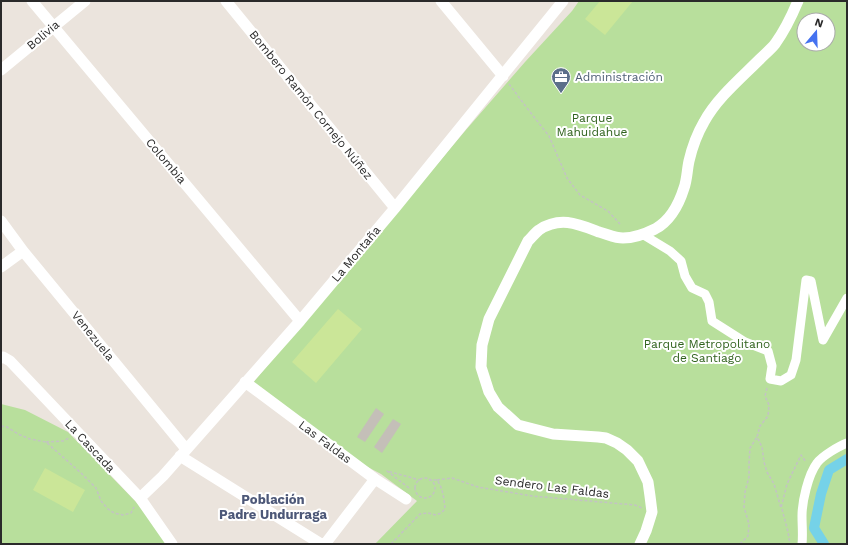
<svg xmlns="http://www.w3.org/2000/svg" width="848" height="545" font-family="'Work Sans',sans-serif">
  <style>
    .green { fill: #b8df9c; fill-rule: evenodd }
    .pitch { fill: #cbe698 }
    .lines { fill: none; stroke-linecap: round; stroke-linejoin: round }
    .canal { stroke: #75d2e8; stroke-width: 10 }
    .building { fill: #c4bfb8 }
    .path { stroke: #c3c3c3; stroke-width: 1.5; stroke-dasharray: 3 2; stroke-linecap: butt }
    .pedestrian { stroke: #fff; stroke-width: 9 }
    .minor { stroke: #fff; stroke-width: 11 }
    .labels { text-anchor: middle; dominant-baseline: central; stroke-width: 4; stroke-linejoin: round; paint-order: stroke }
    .street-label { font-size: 12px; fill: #2a2a2a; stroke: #fff }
    .service-label { font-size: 12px; fill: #4e5e75; stroke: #fff; text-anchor: start }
    .park-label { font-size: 12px; fill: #31631e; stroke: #fff }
    .neighbourhood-label { font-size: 13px; font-weight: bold; fill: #4d5878; stroke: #fff }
  </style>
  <rect width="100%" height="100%" fill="#ebe4dd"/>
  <path class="green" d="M579,1H847V544H375L417,501L381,474L358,462L252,384L465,131L525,62L572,11ZM804,20H828V44H804Z
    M1,404L25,410L68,432L140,506L166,544H1Z"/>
  <path class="pitch" d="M600,1H633L605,35L585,19Z
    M338,309L362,329L316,383L292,362Z
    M45,468L85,490L73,512L33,490Z"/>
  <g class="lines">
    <path class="canal" d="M824,544L814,528L821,494L829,470L847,459"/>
  </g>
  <path class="building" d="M376,408L384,414L365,442L357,437Z
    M393,419L401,424L382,453L374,447Z"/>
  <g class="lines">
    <path class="path" d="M509,84L527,108L549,136L567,178L580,195L608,211L620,224
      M767,388L765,396L769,405L768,416L760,426L757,437L762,447L764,462L767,472L774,484L781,508L787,484L801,455L806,462
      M1,426L7,427L18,434L30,439L46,442L81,473L96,488L101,501L108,509L114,513L123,515L131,513L134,507
      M46,442L63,441L69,438
      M415 488a10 10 0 1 1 20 0a10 10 0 1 1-20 0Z
      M437,480L452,478L478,487L532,496L635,505L642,508
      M409,488L387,471L420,480
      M782,509L788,532L790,544
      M391,544L420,514L428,513L436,515L441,513L445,509C444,499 443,488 437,480H429
      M740,544L748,536L749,524L744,507L745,492L749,477V463L750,448L757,437"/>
    <path class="pedestrian" d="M642,234L670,251L681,261L685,276L692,288L705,294L709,302L712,321L745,342L768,351L772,366L770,379L781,381L791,375L796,360L806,280L811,281L823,340L847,298
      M802,544C803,535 802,526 802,516C802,502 808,475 817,463C822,456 839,446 847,443"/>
    <path class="minor" d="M32,1L300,321
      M226,1L395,208
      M441,1L503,76
      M1,70L85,1
      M1,221L23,251L186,449
      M1,267L23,251
      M1,358L3,357L10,361L140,498L172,544
      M245,382L375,479L406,499
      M180,456L321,544
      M140,498L163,476L300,321L395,208L563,1
      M325,544L375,479
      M640,544L646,531L652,512L650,496L648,482L638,461L627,450L617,443L606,438L598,437L553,434L518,425L498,407L489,392L481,367L482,345L489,319L528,241C532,237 535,233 539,230C560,216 578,224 599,232C607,234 615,238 623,238C634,238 645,234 655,229C670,221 679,204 684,188C687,180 687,170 689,161C692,148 697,134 704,122C717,98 741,78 760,59C765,54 771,49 775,44C783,33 793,13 798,1"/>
  </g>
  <defs>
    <symbol id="office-pin" viewBox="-11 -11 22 30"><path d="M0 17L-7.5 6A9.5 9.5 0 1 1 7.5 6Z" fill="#5c6f8a" stroke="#fff"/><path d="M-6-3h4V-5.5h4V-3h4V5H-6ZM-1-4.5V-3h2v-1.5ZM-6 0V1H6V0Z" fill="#fff"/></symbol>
  </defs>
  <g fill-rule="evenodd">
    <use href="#office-pin" x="550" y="66" width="22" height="30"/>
  </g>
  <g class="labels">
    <g class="street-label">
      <text transform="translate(43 35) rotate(-40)">Bolivia</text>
      <text transform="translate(311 105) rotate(51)">Bombero Ramón Cornejo Núñez</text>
      <text transform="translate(166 161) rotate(50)">Colombia</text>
      <text transform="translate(356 254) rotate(-50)">La Montaña</text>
      <text transform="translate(93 336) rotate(51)">Venezuela</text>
      <text transform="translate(325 442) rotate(37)">Las Faldas</text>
      <text transform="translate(90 446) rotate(47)">La Cascada</text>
      <text transform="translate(552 487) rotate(7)">Sendero Las Faldas</text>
    </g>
    <g class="service-label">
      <text x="575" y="77">Administración</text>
    </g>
    <g class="park-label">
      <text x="592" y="118">Parque<tspan x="592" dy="14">Mahuidahue</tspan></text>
      <text x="707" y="344">Parque Metropolitano<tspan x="707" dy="14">de Santiago</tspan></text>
    </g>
    <g class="neighbourhood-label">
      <text x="273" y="499">Población<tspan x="273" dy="15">Padre Undurraga</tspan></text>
    </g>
  </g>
  <rect width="848" height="545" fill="none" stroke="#2a2a2a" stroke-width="4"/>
  <g transform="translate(816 32) rotate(19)"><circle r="19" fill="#ffffff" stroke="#aaaaaa"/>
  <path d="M0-3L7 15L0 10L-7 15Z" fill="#4572f0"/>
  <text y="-6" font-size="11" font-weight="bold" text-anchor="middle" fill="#2a2a2a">N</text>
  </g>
</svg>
